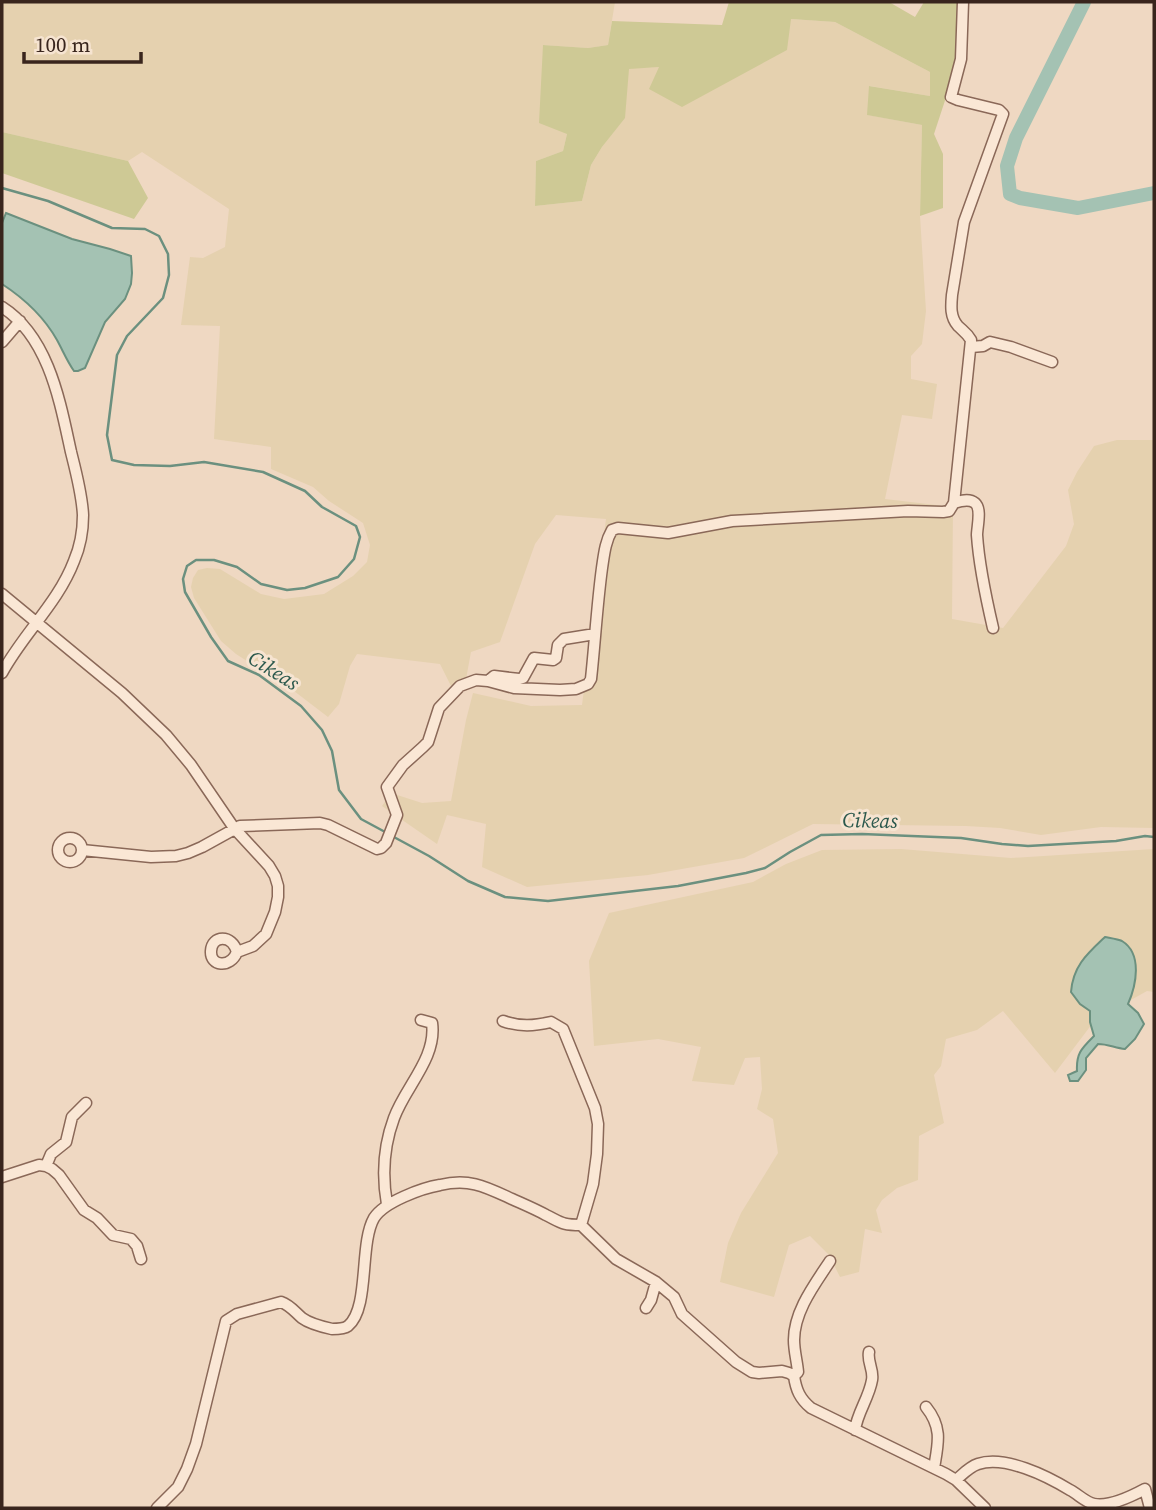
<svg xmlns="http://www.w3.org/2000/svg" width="1156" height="1510" font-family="'Source Serif 4',serif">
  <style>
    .farmland { fill: #e5d1af }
    .green { fill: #cec995 }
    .water { fill: #a4c2b3; stroke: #6b907f; stroke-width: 2 }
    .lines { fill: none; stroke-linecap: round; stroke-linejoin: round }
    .stream { stroke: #6b907f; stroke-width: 2.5 }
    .river { stroke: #a4c2b3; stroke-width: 14 }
    .minor-casing { stroke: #8a6858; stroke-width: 13 }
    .minor { stroke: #fae7d5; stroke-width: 10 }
    .labels { text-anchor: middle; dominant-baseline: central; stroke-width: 6; stroke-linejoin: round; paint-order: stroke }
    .water-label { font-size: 21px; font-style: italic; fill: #2c594d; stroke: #f6e4d1 }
  </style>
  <rect width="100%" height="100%" fill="#efd8c2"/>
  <path class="farmland" d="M2,2H615L608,45L588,48L543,45L567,134L563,151L536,161L535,206L582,201L591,165L602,147L624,118L628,68L660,67L791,19L835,22L930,72V96L870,86L868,115L922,125L920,216L926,311L922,344L911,356V379L937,384L932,419L902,415L885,499L953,507L952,619L1003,628L1066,546L1074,524L1068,490L1077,472L1094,446L1117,440H1154V828L1101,827L1041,835L1000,828L966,826L813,824L744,858L648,875L527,887L482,867L486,824L447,815L437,844L382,806L391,793L422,803L451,801L466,720L473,693L531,706L582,705L606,519L556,515L535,544L500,642L471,652L466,679L452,688L440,664L357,654L350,666L339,704L328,717L294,691L236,654L221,641L194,598L191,587L193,578L198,570L207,568L220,569L261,594L284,599L324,594L353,576L367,562L370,545L363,523L329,501L313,487L271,469V447L214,439L220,326L181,325L190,257L203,258L225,247L229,209L142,152L128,161L2,132Z
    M901,849L1011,858L1154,849V992L1147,991L1095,1020L1055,1073L1003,1011L977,1030L946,1039L941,1066L934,1075L944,1123L919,1136L918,1180L897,1188L882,1200L876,1210L882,1233L865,1229L859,1272L840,1277L829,1255L810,1236L789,1245L774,1297L720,1282L728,1243L741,1213L778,1153L773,1119L757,1109L762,1089L760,1057L745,1058L734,1085L692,1081L701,1047L658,1039L594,1046L589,961L609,913L753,882L786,864L822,850Z"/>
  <path class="green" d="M729,2H889L915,17L924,2H959L957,64L934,134L943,154V208L920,216L922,125L867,115L869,86L930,96V72L835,22L791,19L787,50L682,107L649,89L659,67L629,69L625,118L602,147L591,165L582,201L535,206L536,161L563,151L567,134L539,123L543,45L588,48L608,45L612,21L722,25Z
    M2,132L128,161L148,198L134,219L2,173Z"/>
  <path class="water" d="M6,213L72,239L110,249L131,256L132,273L131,284L125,299L105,322L85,368L78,371H74C67,361 63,351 57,340C44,317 25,299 2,284V223Z
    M1105,937C1110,938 1118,939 1122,941C1143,954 1136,986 1128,1004L1138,1013L1144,1024L1135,1039L1125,1049C1115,1048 1108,1044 1098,1044L1086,1058V1070L1078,1081H1070L1068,1075L1077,1071C1076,1053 1082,1048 1094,1036L1090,1022V1011L1080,1004L1071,992C1073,966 1087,954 1105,937Z"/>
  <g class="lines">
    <path class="stream" d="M2,188L48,201L112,228L145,229L159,236L168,254L169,275L163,298L127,336L117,355L107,435L112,460L134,465L170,466L204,462L263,472L305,491L322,507L356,526L360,537L354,559L338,577L305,588L287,590L261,584L237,567L214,560H196L187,566L183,579L185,592L211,637L228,661L259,675L301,706L322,730L332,751L339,790L361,819L387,833
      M392,836L429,856L468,881L505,897L548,901L678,886L746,873L765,868L790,852L821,835L862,834L961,838L1002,844L1028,846L1116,841L1145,836L1154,837"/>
    <path class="river" d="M1084,2L1016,138L1007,166L1010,194L1020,198L1078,208L1154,193"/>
    <defs>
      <path id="minor" d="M2,307C49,337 60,402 71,452C76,472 82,494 83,515C83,530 80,547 74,561C58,603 23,634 2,673
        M2,342L20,321
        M971,347L983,346L990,342L1011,347L1052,362
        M954,503C960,501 969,498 975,503C982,509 977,527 977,535C979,566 986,598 993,628
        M2,594L122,693L166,735L191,765L234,828L269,866L275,876L278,886V897L275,912L266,934L253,946L237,952C230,969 210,966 211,951C212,935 232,934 237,952
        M488,681L494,676L519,679L523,678L534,658L553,660L556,658L558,645L564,639L595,634
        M58 850a12 12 0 1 1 24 0a12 12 0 1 1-24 0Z
        M82,850L151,857L176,856L188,853L202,847L240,826L320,823L328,825L377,849L381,848L386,843L397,815L387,787L403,765L423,747L428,742L439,708L460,686L476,680L488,681L514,688L560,690L576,689L588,684L591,679C595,642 597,605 602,568C604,555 605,542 612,530L618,528L668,533L732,521L908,511L943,512L949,511L954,503L971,340C967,333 963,331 958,326C950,317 951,306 952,295L964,222L1003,114L999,110L958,100L951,97L961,59L963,2
        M503,1021C520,1027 534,1026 551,1022L563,1029L595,1108L598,1124L597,1154L593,1184L581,1225
        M46,1166L51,1154L66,1142L72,1117L86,1103
        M2,1177L39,1165L46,1166L52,1169L59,1175L84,1210L97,1218L113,1235L131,1239L137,1246L141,1259
        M387,1204C382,1176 384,1145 394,1118C405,1087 437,1058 432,1023L421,1020
        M646,1308L651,1300L656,1282
        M794,1376L798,1372C797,1361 794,1351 794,1340C794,1311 815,1284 830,1261
        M926,1407C943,1428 938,1444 934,1468
        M855,1430C857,1413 869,1398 872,1380C874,1370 867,1362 869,1352
        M956,1480C963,1474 969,1467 978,1464C1005,1455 1047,1476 1070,1490C1078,1494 1085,1502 1094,1504C1109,1507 1132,1496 1145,1489L1150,1508
        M157,1508L178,1487L187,1469L196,1444L226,1321L237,1314L281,1302C290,1305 295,1312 302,1318C310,1324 323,1327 332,1329C337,1329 344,1329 348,1326C370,1308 359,1244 374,1218C384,1202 422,1188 440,1185C470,1178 486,1187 512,1199C523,1204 535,1209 546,1215C562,1223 562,1225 581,1225L616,1259L656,1282L674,1297L682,1314L736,1362L752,1372L759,1373L782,1371L789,1373L794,1376C796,1390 800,1399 811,1408L946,1474L956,1480L985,1508"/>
    </defs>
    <use href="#minor" class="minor-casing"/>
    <use href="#minor" class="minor"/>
  </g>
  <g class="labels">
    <g class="water-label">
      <text transform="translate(274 670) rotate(32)">Cikeas</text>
      <text transform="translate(870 820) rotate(1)">Cikeas</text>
    </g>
  </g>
  <rect width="1156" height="1510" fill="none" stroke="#39251d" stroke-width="7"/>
  <path d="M24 52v10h117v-10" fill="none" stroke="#39251d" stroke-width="3.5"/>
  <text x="35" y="52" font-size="21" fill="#39251d" stroke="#f6e4d1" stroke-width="5" paint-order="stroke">100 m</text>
</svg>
